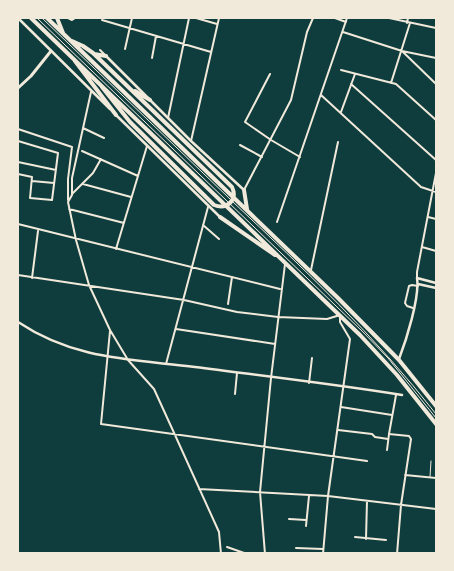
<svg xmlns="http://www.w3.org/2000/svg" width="454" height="571" font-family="'Golos Text',sans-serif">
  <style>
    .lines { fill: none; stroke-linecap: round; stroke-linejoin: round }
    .service { stroke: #f1e9da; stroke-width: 1 }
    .pedestrian { stroke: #f1e9da; stroke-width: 2 }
    .minor { stroke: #f1e9da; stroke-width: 2 }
    .tertiary { stroke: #f1e9da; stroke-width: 2.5 }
    .secondary { stroke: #f1e9da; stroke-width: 3 }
    .trunk { stroke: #f1e9da; stroke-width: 4 }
  </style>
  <rect width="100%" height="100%" fill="#0f3d3e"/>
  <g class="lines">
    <path class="service" d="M37,18L362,331L388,358L436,418
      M42,18L230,199
      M233,202C304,269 376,337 436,414
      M430,477L431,461"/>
    <path class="pedestrian" d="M341,407L392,415
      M338,430L372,434L375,437L388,439
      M387,450L389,434"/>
    <path class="minor" d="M68,18L72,20L75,18
      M196,18L217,24
      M335,18L346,22
      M389,18L436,28
      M102,20L211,52
      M407,23L408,18
      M343,32L402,51L436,58
      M125,49L132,18
      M100,50L105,55
      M402,51L436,84
      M152,58L156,36
      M341,70L396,84L436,120
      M270,74L245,122L271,140L300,157
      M391,83L410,23
      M351,84L436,160
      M91,92L72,178V195L68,202L76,240L89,285L110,330L128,360L154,389L175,435L219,532L221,554
      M321,95L421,187L436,192
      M341,112L355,74
      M168,118L189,18
      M83,128L104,138
      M18,129L72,147L68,179V200
      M18,141L58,153L52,200L30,198L32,177L18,174
      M191,141L219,18
      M240,145L262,157
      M82,151L138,176
      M18,162L56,170
      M32,181L54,183
      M83,184L131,197
      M244,190L291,100L307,32L313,18
      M72,194L93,173L101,159
      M69,209L124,223
      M428,217L436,219
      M277,222L347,18
      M18,224L280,289
      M203,225L219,239
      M422,247L436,251
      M116,249L147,146
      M311,270L338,142
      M18,275L184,300L237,312L278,317L327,319L340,315V322L350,339L328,496L323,554
      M32,278L38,231
      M417,278V272L436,173
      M228,304L232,277
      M413,308L407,306L405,303L409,286L412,285L418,286
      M176,329L275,344
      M110,331L101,424L367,461
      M166,364L208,207
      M309,383L312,358
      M235,394L237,373
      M396,395L389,434L409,436L411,439L401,505L397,554
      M405,475L436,478
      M199,489L328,496L436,509
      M289,519L306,520
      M306,526L309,496
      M355,537L386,540
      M366,539L367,501
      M227,547L247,554
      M296,548L323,549
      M265,554L260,492L271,378L285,264"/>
    <path class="tertiary" d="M18,18L110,109
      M106,56L191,141L244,190
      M116,115L220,217
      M418,284L436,288
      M18,322C75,360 131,359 195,367C264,376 334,384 402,395
      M399,359C406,341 420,297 417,278L436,283"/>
    <path class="secondary" d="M18,88L31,76L51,51"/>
    <path class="trunk" d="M31,18L360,335L397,375L436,424
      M47,18L338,298L399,360L436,406
      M57,18L63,33
      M72,41L83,46L93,53L232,187C238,200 227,210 214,205L130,122L102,87
      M94,54L106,56
      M75,61L116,115
      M135,91L150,100
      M244,190L247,209
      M220,217L275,255"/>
  </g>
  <rect width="454" height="571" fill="none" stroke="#f1e9da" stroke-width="38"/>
</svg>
